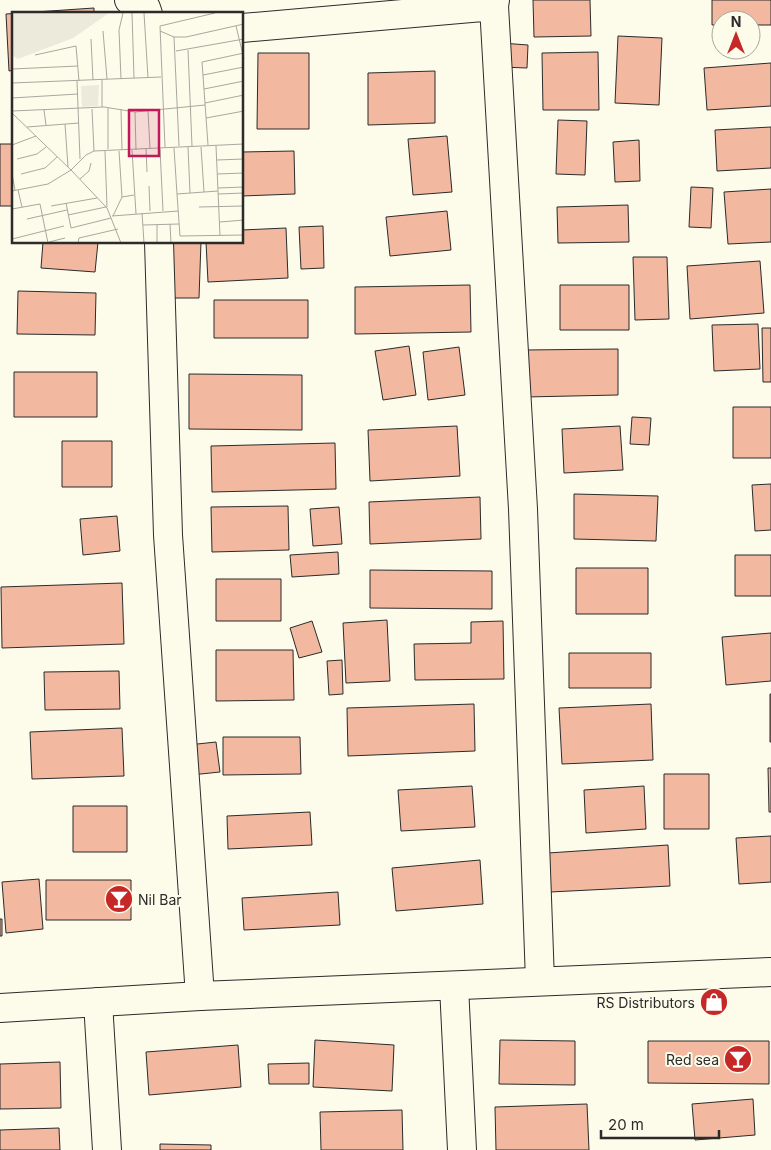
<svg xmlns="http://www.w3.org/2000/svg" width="771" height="1150" font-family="Inter,sans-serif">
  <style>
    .building { fill: #f2b8a0; stroke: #2b2b2b }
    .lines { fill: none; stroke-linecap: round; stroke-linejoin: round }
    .street-casing { stroke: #2b2b2b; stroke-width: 30 }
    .secondary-casing { stroke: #2b2b2b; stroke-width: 30 }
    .street { stroke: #fdfbea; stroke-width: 28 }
    .secondary { stroke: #fdfbea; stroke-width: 28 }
    .labels { text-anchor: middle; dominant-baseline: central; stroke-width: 4; stroke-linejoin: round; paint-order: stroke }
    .poi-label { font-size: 14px; fill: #2b2b2b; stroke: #fdfbea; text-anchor: end }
    .inset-road { fill: none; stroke: #a9a89e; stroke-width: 1 }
    .view { fill: #c2185b; fill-opacity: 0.15; stroke: #c2185b; stroke-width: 2.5 }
    .inset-edge { fill: none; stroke: #2b2b2b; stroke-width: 2.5 }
  </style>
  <rect width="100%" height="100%" fill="#fdfbea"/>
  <path class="building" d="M533,0H590L591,36L534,37Z
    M712,0H771V25H751V20H721V25H712Z
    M94,8V14H14V70L9,71L6,14Z
    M618,36L662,38L659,105L615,103Z
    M501,43L528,45L527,68L500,67Z
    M598,52L599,110H543L542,53Z
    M258,53H309V129H257Z
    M771,63V106L707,110L704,68Z
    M435,71V123L368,125V73Z
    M558,120L587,121L585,175L556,174Z
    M771,127V168L717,171L715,130Z
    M447,136L452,192L413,195L408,139Z
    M639,140L640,181L615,182L613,142Z
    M0,144H14V206H0Z
    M294,151L295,194L242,196V152Z
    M691,187L713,188L711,228L689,227Z
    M771,189V242L728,244L724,192Z
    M628,205L629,242L558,243L557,207Z
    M447,211L451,250L390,256L386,217Z
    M323,226L324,268L301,269L299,227Z
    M286,228L288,278L208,282L206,242H242V230Z
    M43,242H98L95,272L41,268Z
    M169,242H201L199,298H167Z
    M633,257H667L669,319L635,320Z
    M760,261L764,313L690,319L687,266Z
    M470,285L471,332L355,334V287Z
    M560,285H629V330H560Z
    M18,291L96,293L95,335L17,334Z
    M214,300H308V338H214Z
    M758,324L760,369L714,371L712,325Z
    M762,328H771V382H763Z
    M409,346L416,395L383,400L375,351Z
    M459,347L465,395L428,400L423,352Z
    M618,349V395L525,397V350Z
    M14,372H97V417H14Z
    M189,374L302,375V430L189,429Z
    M733,407H771V458H733Z
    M632,417L651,418L649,445L630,444Z
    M457,426L460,476L370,481L368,430Z
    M620,426L623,470L564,473L562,429Z
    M62,441H112V487H62Z
    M335,443L336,489L212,492L211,446Z
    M771,484V530L755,531L752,485Z
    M574,494L658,496L656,541L574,539Z
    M480,497L481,539L370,544L369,502Z
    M288,506L289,550L212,552L211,507Z
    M339,507L342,544L313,546L310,509Z
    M117,516L120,551L83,555L80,519Z
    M338,552L339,574L292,577L290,555Z
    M735,555H771V596H735Z
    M576,568H648V614H576Z
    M370,570L492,571V609L370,608Z
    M216,579H281V621H216Z
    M122,583L124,644L2,648L1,587Z
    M387,620L390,681L346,683L343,623Z
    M312,621L322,652L299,658L290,628Z
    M503,621L504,679L415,680L414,644L471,643V622Z
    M771,633V681L726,685L722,637Z
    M216,650H293L294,700L216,701Z
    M569,653H651V688H569Z
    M342,660L343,694L329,695L327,661Z
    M119,671L120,709L45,710L44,672Z
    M770,694H771V742H770Z
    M474,704L475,751L348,756L347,708Z
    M651,704L653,760L562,764L559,708Z
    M122,728L124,776L32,779L30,732Z
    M223,737H300L301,774L223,775Z
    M216,742L220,772L191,775L188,745Z
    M768,768H771V812H769Z
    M664,774H709V829H664Z
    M472,786L475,827L401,831L398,790Z
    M644,786L646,829L586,833L584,790Z
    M73,806H127V852H73Z
    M310,812L312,845L228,849L227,816Z
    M771,836V882L739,884L736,838Z
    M668,845L670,886L550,892L548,853Z
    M480,860L483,904L396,911L392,868Z
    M39,879L43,929L6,933L2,882Z
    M46,880H131V920H46Z
    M338,892L340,925L244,930L242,898Z
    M0,919H2V936H0Z
    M315,1040L394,1045L392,1091L313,1087Z
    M500,1040L575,1041V1085L499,1084Z
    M648,1041H769V1084L648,1083Z
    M238,1045L241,1087L149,1095L146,1052Z
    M60,1062L61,1108L0,1109V1064Z
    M309,1063V1084H269L268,1064Z
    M753,1099L755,1135L695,1140L692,1104Z
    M587,1104L589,1150H496L495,1107Z
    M402,1110L403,1150H321L320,1112Z
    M59,1128L60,1150H0V1130Z
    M160,1144L211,1145V1150H160Z"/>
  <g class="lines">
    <defs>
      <path id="street" d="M129,0L146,8L148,14
        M495,0L494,6L523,509L540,981
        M242,28L494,6
        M159,242L168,535L200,996
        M454,986L462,1150
        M98,1002L107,1150"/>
      <path id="secondary" d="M0,1008L200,996L771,972"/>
    </defs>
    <use href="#street" class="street-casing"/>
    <use href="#secondary" class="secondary-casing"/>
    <use href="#street" class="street"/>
    <use href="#secondary" class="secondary"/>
  </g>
  <defs>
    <symbol id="bar-disc" viewBox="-11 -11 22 22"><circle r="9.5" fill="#c62828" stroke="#fdfbea"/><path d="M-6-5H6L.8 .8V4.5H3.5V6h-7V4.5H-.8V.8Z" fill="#fff"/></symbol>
    <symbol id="shop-disc" viewBox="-11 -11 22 22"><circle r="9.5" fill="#c62828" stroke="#fdfbea"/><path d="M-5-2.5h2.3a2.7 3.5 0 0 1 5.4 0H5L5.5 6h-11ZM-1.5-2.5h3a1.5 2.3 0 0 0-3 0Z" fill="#fff"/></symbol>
  </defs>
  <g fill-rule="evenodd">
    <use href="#bar-disc" x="103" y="883" width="32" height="32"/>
    <use href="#shop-disc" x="698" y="986" width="32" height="32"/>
    <use href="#bar-disc" x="722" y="1043" width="32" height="32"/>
  </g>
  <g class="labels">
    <g class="poi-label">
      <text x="138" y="899" text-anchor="start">Nil Bar</text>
      <text x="695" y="1002">RS Distributors</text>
      <text x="719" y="1059">Red sea</text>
    </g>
  </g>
  <g transform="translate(12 12)">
    <rect width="231" height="231" fill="#fdfbea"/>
    <path d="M0,1H97L61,26L6,47L0,43ZM87,73L86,94L70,95L69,74Z" fill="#ecebdb"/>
    <path class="inset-road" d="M120,1L122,66M132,1L136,66M224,14L232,47M91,19L95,67M148,19L162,25H174L232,12M162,25L167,134M79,27L81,68M176,38L180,134M164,39L232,27M23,43L64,34L67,69M0,57L66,54M191,63L232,55M109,67L107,18L111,1M65,69L68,147M0,71L149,65M192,77L232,69M0,86L66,82M193,91L232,83M90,95V68M96,96V137M80,97L82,139M109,97L110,138M32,98L34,113M0,99L92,95L123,100L193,93M136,99L138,137M123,100L124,138M0,101L59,158L36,172L0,179M194,106L232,99M53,112L56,155M15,115L67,111M0,133L24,124M196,133L190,50L232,41M204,134L208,224M153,135L148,14L203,1M176,135L178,181M189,135L192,180M162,136L165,182M134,137L135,160M148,137L151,199M120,138L124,202M93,139L95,195M107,139L110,185M5,147L25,142L34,135M205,148L232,147M0,162L3,178M9,162L33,156L45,145M205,162L232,161M68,167L77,159L79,151M137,174L138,199M206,176L232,175M6,178L10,195M206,179L165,182L168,224L232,223M206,182L232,181M54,191L59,216L99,206M39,194L85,186M187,195L232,194M0,197L28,192L36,231M130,201L132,231M56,203L94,195M100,204L166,199M101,204L110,185L122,183M15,207L55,198M208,210L232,208M158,212L159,231M131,213L167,212M145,213V231M0,227L52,214M37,230L53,226M66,231L67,226L106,217M109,231L95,196L59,158L74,143L82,139L232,132"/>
    <path class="view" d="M117,98H147V144H117Z"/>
    <rect width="231" height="231" class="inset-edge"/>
  </g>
  <g transform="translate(736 35)"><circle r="24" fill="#fdfbea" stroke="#a9a89e"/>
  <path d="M0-4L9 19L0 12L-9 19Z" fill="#c62828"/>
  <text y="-8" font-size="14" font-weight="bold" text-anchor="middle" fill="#2b2b2b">N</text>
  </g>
  <path d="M601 1130v8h118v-8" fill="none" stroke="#2b2b2b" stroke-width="2.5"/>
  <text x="608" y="1130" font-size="15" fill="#2b2b2b" stroke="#fdfbea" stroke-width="4" paint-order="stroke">20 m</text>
</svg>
